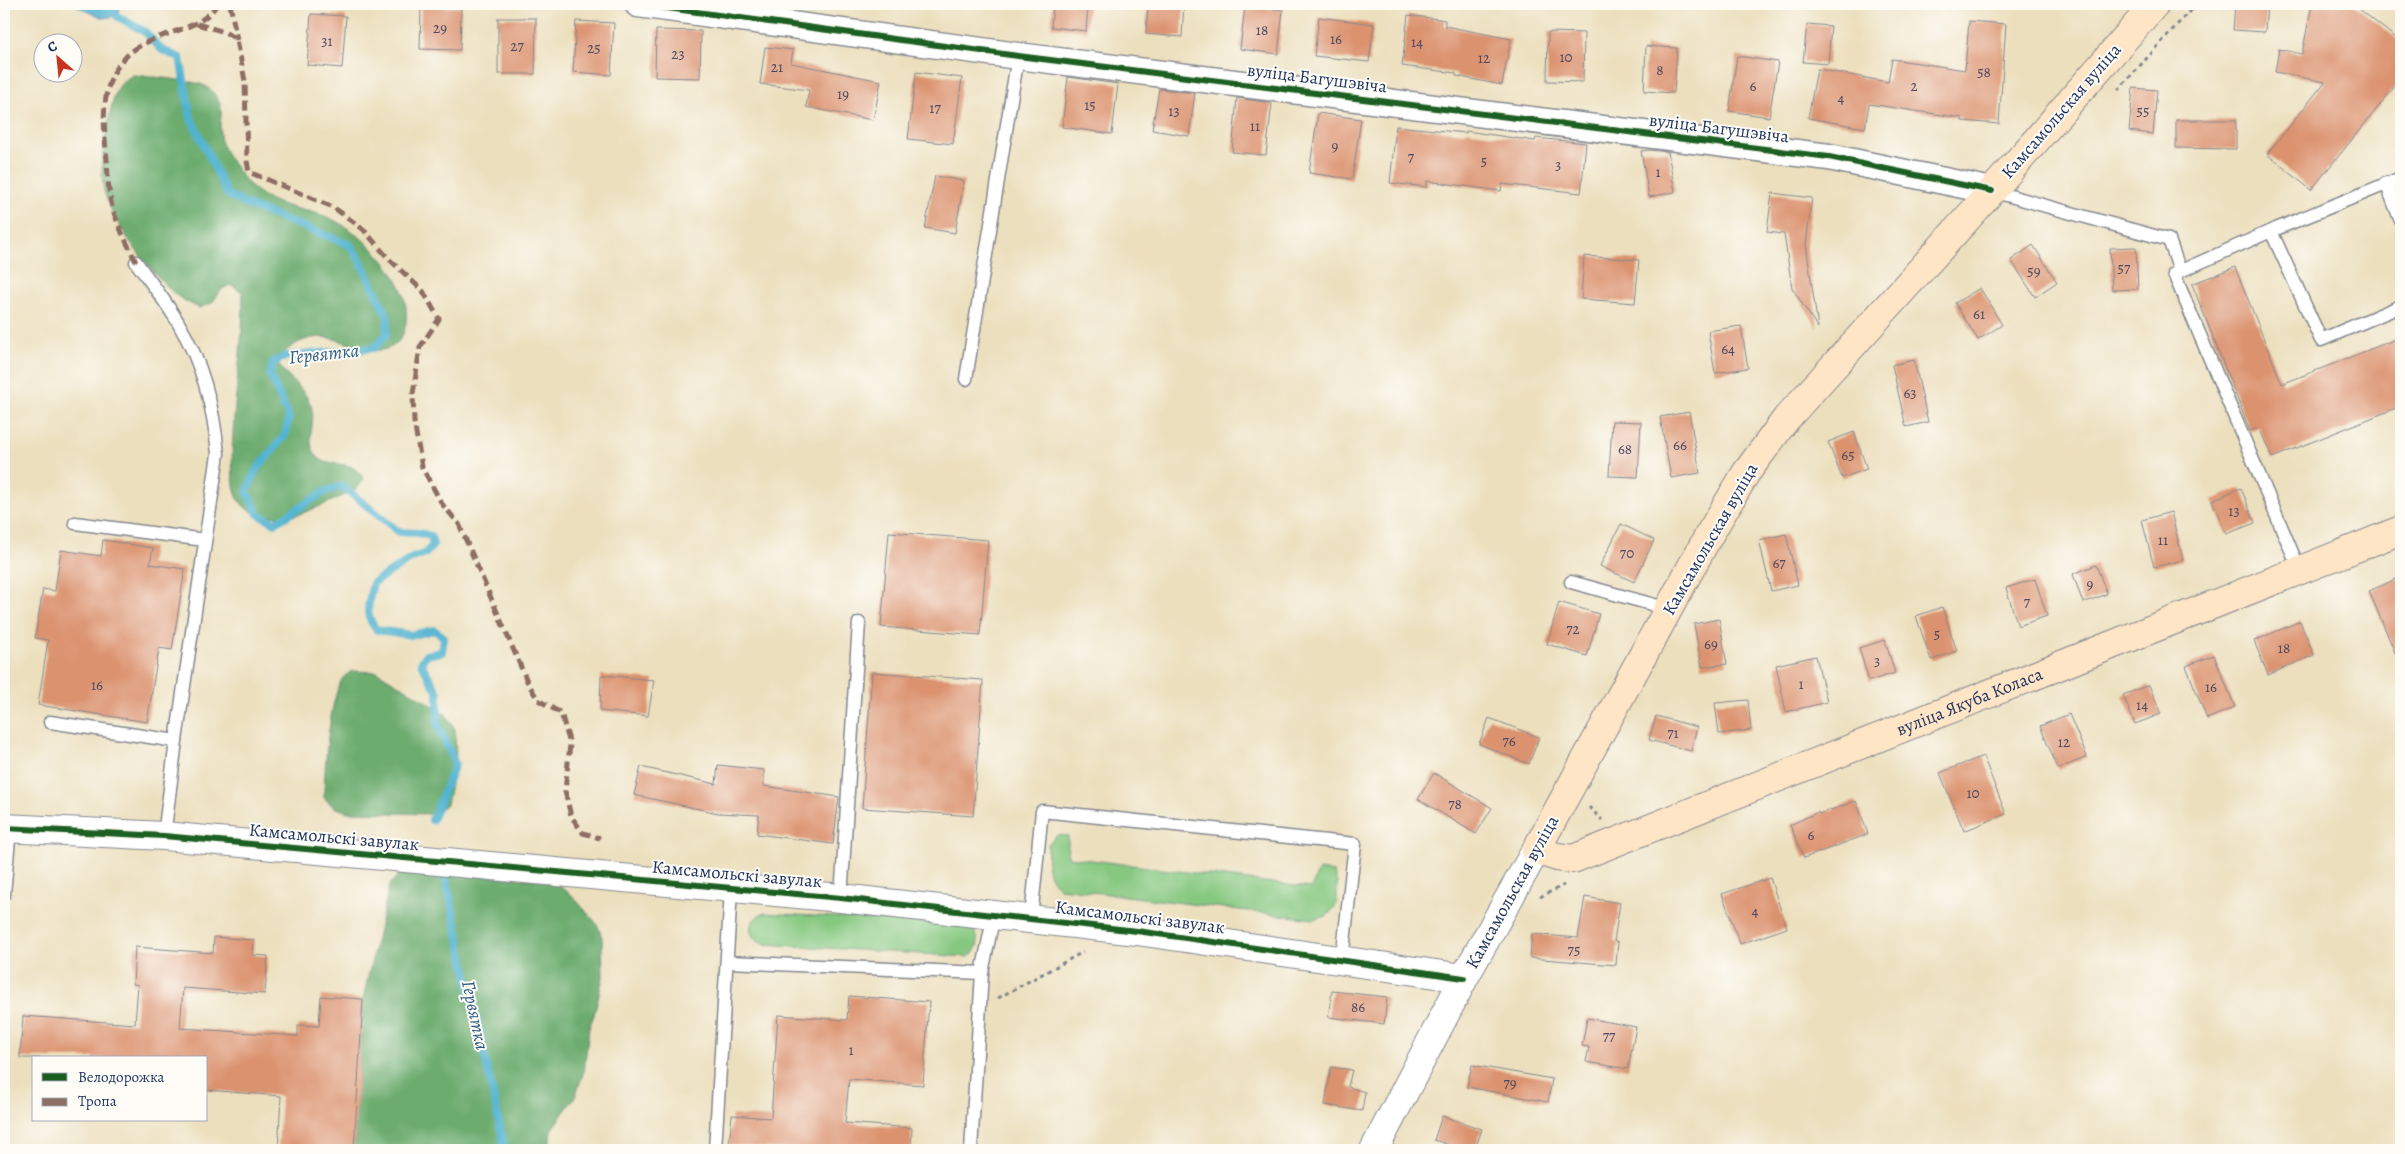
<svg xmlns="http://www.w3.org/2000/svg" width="2405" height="1154" font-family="Alegreya,serif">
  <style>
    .green { fill: #86c880; stroke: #507c6f }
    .forest { fill: #6cac6e; stroke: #446e66 }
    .water { fill: #50b2cf; stroke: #367096 }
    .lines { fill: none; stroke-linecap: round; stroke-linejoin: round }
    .stream { stroke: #50b2cf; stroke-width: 8 }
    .building { fill: #db926e }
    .service-casing { stroke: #84878e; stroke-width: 15 }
    .minor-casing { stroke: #84878e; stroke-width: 29 }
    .tertiary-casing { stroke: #84878e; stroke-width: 30 }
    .secondary-casing { stroke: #84878e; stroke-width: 30 }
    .path { stroke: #84878e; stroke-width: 3; stroke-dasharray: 4 4; stroke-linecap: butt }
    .service { stroke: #fff; stroke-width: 12 }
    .minor { stroke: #fff; stroke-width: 26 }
    .tertiary { stroke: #fff; stroke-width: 28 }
    .secondary { stroke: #fee5c5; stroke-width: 28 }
    .quiet { stroke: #8d6e63; stroke-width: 5; stroke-dasharray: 10 5; stroke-linecap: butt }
    .cycleway-casing { stroke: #fdfcf7; stroke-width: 9 }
    .cycleway { stroke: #1b5e20; stroke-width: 6 }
    .labels { text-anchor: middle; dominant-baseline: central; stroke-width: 4; stroke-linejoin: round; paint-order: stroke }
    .number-label { font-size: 15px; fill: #4b4862 }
    .street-label { font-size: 18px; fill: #1b2f5e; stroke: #fdfcf7 }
    .water-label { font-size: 19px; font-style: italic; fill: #2e5d86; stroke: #fdfcf7 }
  </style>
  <rect width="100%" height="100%" fill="#fdfcf7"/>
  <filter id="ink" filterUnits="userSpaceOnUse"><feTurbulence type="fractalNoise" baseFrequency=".02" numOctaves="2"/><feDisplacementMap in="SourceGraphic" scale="10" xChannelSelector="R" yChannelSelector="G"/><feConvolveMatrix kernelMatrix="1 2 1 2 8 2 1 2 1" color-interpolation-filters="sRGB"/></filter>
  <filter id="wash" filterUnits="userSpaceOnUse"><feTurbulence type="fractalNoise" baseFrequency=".0096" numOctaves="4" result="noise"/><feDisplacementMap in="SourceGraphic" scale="20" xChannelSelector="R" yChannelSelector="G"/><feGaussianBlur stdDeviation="1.12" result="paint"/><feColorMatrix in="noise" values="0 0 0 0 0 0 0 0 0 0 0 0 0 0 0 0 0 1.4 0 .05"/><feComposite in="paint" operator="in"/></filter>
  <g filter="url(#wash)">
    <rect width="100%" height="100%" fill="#ecdfbd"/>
    <path class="green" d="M1057,835L1068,836V857L1311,888L1319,870L1334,872L1337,884V904L1327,916L1313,919L1060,888C1044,875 1048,863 1048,844Z
      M765,913L968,925C981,936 981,948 968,957L763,944C745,936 747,919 765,913Z"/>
    <path class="forest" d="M133,75C145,76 201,81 207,87C231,107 216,118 221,142C223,151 241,176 248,183C267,205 294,207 319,214C351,224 388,258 401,288C407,302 409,322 402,336C386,365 350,341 329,338C309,334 288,345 277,361C285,378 303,386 310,403C318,420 304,439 316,455C329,472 348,454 364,479C361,483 358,488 354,490C345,496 295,518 287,517C272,517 251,516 241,503C218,478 248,335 242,292L231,285L222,289L212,303L199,308C191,304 182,300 176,295C151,273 106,216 103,184C100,162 104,140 109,119C113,100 114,85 133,75Z
      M352,671L378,672L445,713L455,729L456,760L447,804L432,814L348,812L334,807L324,798C324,773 329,697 343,678C345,675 350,673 352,671Z
      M407,872L548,880L570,893L597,924L602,937L603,977L594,1015L589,1028L584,1071L575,1097L551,1130L549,1150H354L363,999L389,886L398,875Z"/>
    <path class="water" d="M75,4H121L117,16L103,18L78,7Z"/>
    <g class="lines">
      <path class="stream" d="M117,16L145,32L162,50L180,58L191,118L227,194L245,204L350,245L361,262L388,318L386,335L374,348L287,356L273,362L270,375L289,417L285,435L255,472L247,492L258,514L275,523L326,491L342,486L399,532L419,533L431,536L433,545L426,553L412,558L373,583C369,602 363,615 377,630L412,635L434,630L444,637L442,652L426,655L421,663L438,693V726L455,764L432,820
        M446,879L505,1150"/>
    </g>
    <g id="blocks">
      <path class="building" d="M1053,4H1088L1086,31L1051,27Z
        M1148,4H1184L1182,37L1146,34Z
        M2235,4H2267L2265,32L2233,30Z
        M2312,4H2353L2401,42V79L2311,190L2267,154L2325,82L2275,72L2279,49L2302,54Z
        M1245,6L1283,10L1278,54L1240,49Z
        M421,7H461L460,50L420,49Z
        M311,14L346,16L342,68L307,65Z
        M1408,15L1445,20V26L1511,39L1502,85L1456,76V73L1402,66Z
        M1319,17L1374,24L1369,62L1314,56Z
        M498,18H536L535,74H498Z
        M576,21L614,23L611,75L573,72Z
        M1969,21L2006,24L1999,124L1962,121V118L1869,104L1865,128L1808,118L1817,69L1888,82L1892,59L1965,70Z
        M1807,24L1831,26L1828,64L1803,62Z
        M656,30L701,31L700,78L655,77Z
        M1548,32L1584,33L1583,82L1547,81Z
        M1646,46L1677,48L1674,93L1644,91Z
        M765,47L793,50L791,63L881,81L873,120L806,107L809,90L760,84Z
        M1737,56L1778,62L1769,117L1729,111Z
        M916,72L962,78L953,144L908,139Z
        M1068,77L1118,84L1112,134L1062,127Z
        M2133,88L2157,90L2153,134L2129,131Z
        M1159,89L1195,93L1189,136L1152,130Z
        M1237,98L1272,103L1266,155L1232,152Z
        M1318,113L1361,119L1352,179L1309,173Z
        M2176,120H2236V149L2176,148Z
        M1396,126L1466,133V131L1535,141L1536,138L1586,143L1581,193L1502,184L1501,191L1427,181V187L1390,183Z
        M1649,150L1668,152L1675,192L1649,197L1641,151Z
        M935,176L964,181L955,233L925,228Z
        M1772,193L1812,198L1806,244L1818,328L1792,288L1784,234L1767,232Z
        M2033,245L2057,282L2035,297L2011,260Z
        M2136,247L2138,289L2112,290L2110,248Z
        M1584,256L1639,260L1635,303L1581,299Z
        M2235,267L2282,384L2401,337V406L2272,458L2259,427L2250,431L2192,284Z
        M1980,288L2002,325L1978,340L1955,303Z
        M1741,326L1748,368L1715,373L1708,331Z
        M1914,360L1928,422L1906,427L1892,365Z
        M1689,412L1700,473L1671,478L1660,417Z
        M1612,421L1641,422L1638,477L1609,476Z
        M1854,432L1867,469L1842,478L1828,442Z
        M2241,488L2255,523L2226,534L2212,500Z
        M2171,512L2183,560L2154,567L2142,520Z
        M1621,524L1654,540L1634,582L1600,566Z
        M889,532L988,540L980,635L881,627Z
        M1786,534L1798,585L1771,591L1759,540Z
        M103,540L153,548L150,564L185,569L172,650L159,648L147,722L38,705L48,640L35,638L43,589L55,591L61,550L101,556Z
        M2096,565L2107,594L2083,603L2073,574Z
        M2401,577V667L2369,591Z
        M2035,579L2047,616L2018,626L2006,588Z
        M1559,602L1599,614L1587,656L1547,644Z
        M1942,607L1957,651L1931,660L1916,616Z
        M1719,619L1727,664L1702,667L1694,624Z
        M2300,621L2314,655L2268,675L2254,641Z
        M1885,640L1895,673L1869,681L1859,648Z
        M2214,655L2235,707L2207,719L2186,666Z
        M1816,656L1827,702L1786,712L1776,665Z
        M872,672L983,680L973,816L862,808Z
        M601,675L654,680L648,716L600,711Z
        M2149,685L2161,714L2135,724L2123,695Z
        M1748,700L1751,730L1719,734L1715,703Z
        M2069,714L2087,757L2058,769L2040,726Z
        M1656,716L1697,727L1691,751L1649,740Z
        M1489,718L1539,737L1529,764L1479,744Z
        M1983,756L2006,814L1964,831L1940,773Z
        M718,765L764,770V786L839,797L833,844L757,834L759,815L718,813L634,795L641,767L716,784Z
        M1434,773L1492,808L1476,834L1418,799Z
        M1856,801L1868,834L1804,858L1790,825L1818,812L1819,814Z
        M1770,878L1787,928L1740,944L1722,894Z
        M1585,897L1620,903L1614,941L1618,942L1616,965L1530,958L1532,934L1578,938Z
        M214,937L254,940L253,955L268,956L265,994L183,988L180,1028L298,1036V1025L319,1026L321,996L363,999L354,1150H278L281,1096L206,1090V1058H20L23,1016L135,1024L138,985L133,984L135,947L213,953Z
        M1332,991L1387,997L1384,1024L1328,1017Z
        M849,996L929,1002L923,1085L849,1079L845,1123L912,1128L911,1150H796L729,1145L732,1115L771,1118L778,1015L847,1020Z
        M1587,1018L1636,1027L1628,1069L1586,1062L1589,1047L1582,1046Z
        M1472,1065L1552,1079L1548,1102L1467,1087Z
        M1331,1067L1352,1070L1348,1087L1365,1092L1362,1111L1325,1105Z
        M1442,1116L1482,1129L1475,1150H1466L1434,1140Z"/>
    </g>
  </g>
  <g filter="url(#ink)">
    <use href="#blocks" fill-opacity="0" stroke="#84878e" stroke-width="1"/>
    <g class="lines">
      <defs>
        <path id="service" d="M2401,178L2271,231L2321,340L2401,306
          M2386,183L2401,221
          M1992,191L2169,240L2180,271
          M2271,231L2174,274L2300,571
          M136,262C151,283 168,304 180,326C203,365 214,410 218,454L176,741L164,836
          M966,379L1018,56
          M75,523L205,540
          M1571,582L1669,609
          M50,722L176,741
          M4,894L10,828
          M841,898L859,623
          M1031,918L1042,811L1355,844L1342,960
          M728,962L982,973
          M715,1150L731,890
          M971,1150L982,973L994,914"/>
        <path id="minor" d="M638,4L1018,56L1829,157L1992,191"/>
        <path id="tertiary" d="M4,828L164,836L841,898L1137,931L1464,978
          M1374,1150L1464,978L1536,850"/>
        <g id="secondary">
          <path id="s1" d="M2155,4L1992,191L1786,419L1746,473L1709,535L1536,850L1557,857L1573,859L2401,530"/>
        </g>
      </defs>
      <use href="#service" class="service-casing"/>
      <use href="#minor" class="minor-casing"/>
      <use href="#tertiary" class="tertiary-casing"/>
      <use href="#secondary" class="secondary-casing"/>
      <path class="path" d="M2118,90L2196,4
        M1589,807L1602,820
        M1540,897L1564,885
        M998,998L1083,952"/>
      <use href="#service" class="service"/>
      <use href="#minor" class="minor"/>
      <use href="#tertiary" class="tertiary"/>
      <use href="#secondary" class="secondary"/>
      <path class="quiet" d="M230,4L237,40
        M197,24L225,32L237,40L245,81L247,161L249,172L333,207L363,229L390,260L423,291L439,319L420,347L413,394L414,422L422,467L442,504L459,524L527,681L538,700L561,713L570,744L565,791L571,816L583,833L600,838
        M136,262C128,245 119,228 113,210C108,194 108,177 107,160C103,120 98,75 135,49C160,31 202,31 217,4"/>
      <defs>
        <path id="cycleway" d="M638,4L1018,56L1829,157L1992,191
          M4,828L164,836L841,898L1137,931L1464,978"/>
      </defs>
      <use href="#cycleway" class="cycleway-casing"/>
      <use href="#cycleway" class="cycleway"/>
    </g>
  </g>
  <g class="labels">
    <g class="number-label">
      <text x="440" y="28">29</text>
      <text x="1262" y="30">18</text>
      <text x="1336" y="39">16</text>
      <text x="327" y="41">31</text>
      <text x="1417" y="42">14</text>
      <text x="517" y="46">27</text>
      <text x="594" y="48">25</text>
      <text x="678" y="54">23</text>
      <text x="1566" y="57">10</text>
      <text x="1484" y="58">12</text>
      <text x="777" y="67">21</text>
      <text x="1660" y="70">8</text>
      <text x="1984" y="72">58</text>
      <text x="1753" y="86">6</text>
      <text x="1914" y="86">2</text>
      <text x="843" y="94">19</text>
      <text x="1841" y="98">4</text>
      <text x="1090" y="105">15</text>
      <text x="935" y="108">17</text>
      <text x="1174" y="111">13</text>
      <text x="2143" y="111">55</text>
      <text x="1255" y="126">11</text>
      <text x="1335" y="146">9</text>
      <text x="1411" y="157">7</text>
      <text x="1484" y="161">5</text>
      <text x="1558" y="165">3</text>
      <text x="1658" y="172">1</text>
      <text x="2124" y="268">57</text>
      <text x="2034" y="271">59</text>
      <text x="1979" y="314">61</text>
      <text x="1728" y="349">64</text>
      <text x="1910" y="393">63</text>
      <text x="1680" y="445">66</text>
      <text x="1625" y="449">68</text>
      <text x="1848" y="455">65</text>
      <text x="2234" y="511">13</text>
      <text x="2163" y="540">11</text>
      <text x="1627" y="553">70</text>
      <text x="1779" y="563">67</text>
      <text x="2090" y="584">9</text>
      <text x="2027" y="602">7</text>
      <text x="1573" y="629">72</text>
      <text x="1937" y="634">5</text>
      <text x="1711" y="644">69</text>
      <text x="2284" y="648">18</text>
      <text x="1877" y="661">3</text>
      <text x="1801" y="684">1</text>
      <text x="97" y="685">16</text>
      <text x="2211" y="687">16</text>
      <text x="2142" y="705">14</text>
      <text x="1673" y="733">71</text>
      <text x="1509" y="741">76</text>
      <text x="2064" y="742">12</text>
      <text x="1973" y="793">10</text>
      <text x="1455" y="804">78</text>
      <text x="1811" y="835">6</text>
      <text x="1755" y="911">4</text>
      <text x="1574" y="950">75</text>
      <text x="1358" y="1007">86</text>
      <text x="1609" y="1036">77</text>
      <text x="851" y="1050">1</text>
      <text x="1510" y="1083">79</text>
    </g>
    <g class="street-label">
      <text transform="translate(1317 78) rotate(7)">вуліца Багушэвіча</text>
      <text transform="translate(2061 111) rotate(-49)">Камсамольская вуліца</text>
      <text transform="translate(1719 128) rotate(7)">вуліца Багушэвіча</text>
      <text transform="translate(1710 539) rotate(-60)">Камсамольская вуліца</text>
      <text stroke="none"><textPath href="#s1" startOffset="1519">вуліца Якуба Коласа</textPath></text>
      <text transform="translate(334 837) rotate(5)">Камсамольскі завулак</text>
      <text transform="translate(737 874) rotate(5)">Камсамольскі завулак</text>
      <text transform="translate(1512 892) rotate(-61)">Камсамольская вуліца</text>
      <text transform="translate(1140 917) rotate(7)">Камсамольскі завулак</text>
    </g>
    <g class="water-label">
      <text transform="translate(324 354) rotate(-6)">Гервятка</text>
      <text transform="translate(475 1015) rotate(78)">Гервятка</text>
    </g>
  </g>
  <rect width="2405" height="1154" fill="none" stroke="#fdfcf7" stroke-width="20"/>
  <rect x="32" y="1056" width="175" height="65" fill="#fdfcf7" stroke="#a3aaba"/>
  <rect x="42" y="1073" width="25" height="8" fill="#1b5e20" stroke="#a3aaba"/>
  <text x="78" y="1082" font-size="15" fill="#1b2f5e">Велодорожка</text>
  <rect x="42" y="1098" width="25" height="8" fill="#8d6e63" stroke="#a3aaba"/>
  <text x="78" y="1106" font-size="15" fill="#1b2f5e">Тропа</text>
  <g transform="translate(58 58) rotate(333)"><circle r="24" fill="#fdfcf7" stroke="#a3aaba"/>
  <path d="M0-4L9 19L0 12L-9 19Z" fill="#c8321e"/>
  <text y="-8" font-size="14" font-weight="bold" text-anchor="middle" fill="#1b2f5e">С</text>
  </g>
</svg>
